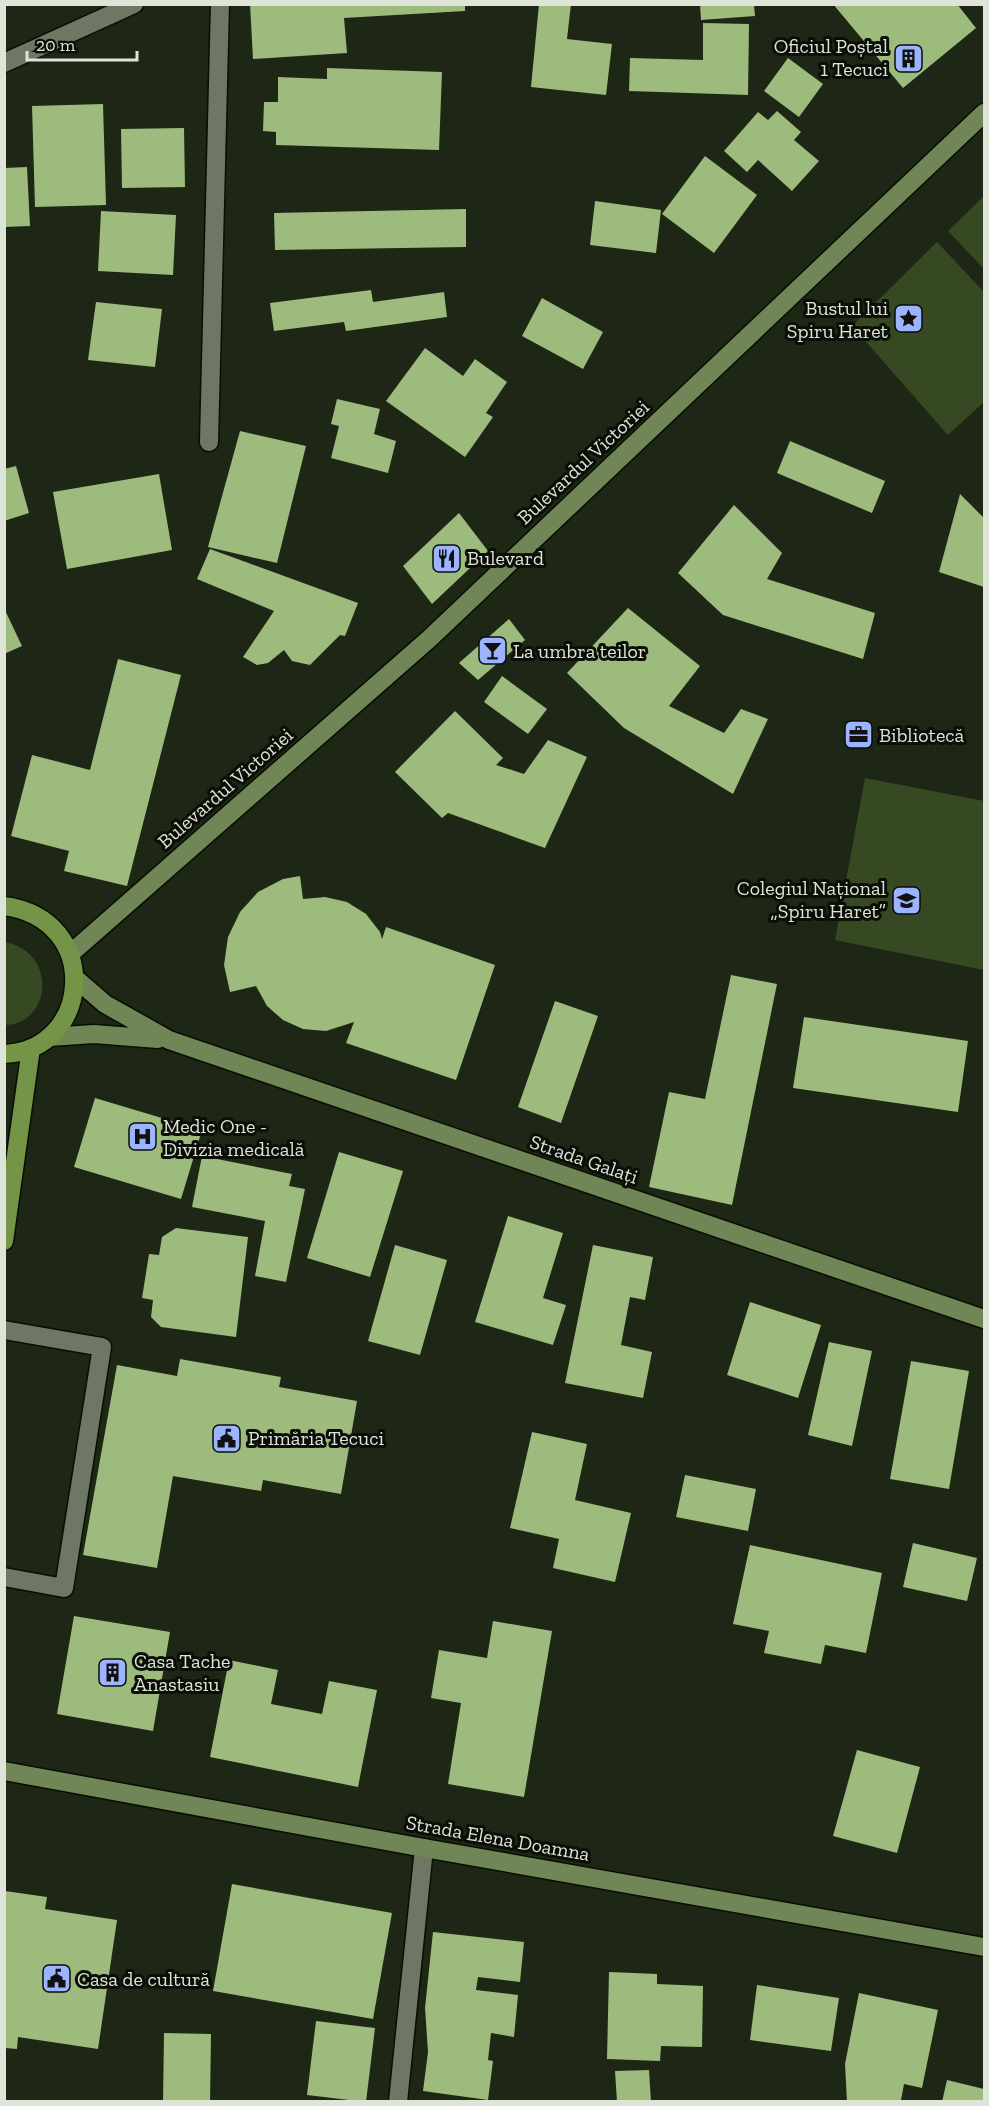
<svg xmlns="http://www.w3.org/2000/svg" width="989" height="2106" font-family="'Zilla Slab',serif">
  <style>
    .green { fill: #374923 }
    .building { fill: #9cbb7c }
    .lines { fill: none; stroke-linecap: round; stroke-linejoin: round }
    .lane-casing { stroke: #080f02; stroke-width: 21 }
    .street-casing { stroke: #080f02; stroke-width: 21 }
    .secondary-casing { stroke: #080f02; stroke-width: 21 }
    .primary-casing { stroke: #080f02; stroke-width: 21 }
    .lane { stroke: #6d7763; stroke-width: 18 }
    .street { stroke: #6d7763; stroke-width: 18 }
    .secondary { stroke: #708656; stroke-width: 18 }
    .primary { stroke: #749548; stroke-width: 18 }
    .labels { text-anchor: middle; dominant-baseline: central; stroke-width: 6; stroke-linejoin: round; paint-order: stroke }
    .poi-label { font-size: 20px; fill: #dee4d8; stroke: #0a0e07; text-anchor: start }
    .street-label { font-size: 20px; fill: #dee4d8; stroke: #0a0e07 }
  </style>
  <rect width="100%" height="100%" fill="#1e2615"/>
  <path class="green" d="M984,196V269L948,231Z
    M937,242L984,292V402L948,435L852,326Z
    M865,778L984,801V970L835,940Z
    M4,942C58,951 52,1024 5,1025Z"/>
  <path class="building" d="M250,4H465V11L344,18L347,53L253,59Z
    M539,4H571L567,39L612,44L606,95L531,87Z
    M700,4H754L755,16L701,20Z
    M833,4H957L976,28L903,88Z
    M703,23L749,24L748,95L629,91L630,58L703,60Z
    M788,58L823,84L799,117L764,91Z
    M327,68L442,72L439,150L276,145V132L263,131L264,102H278V77L327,79Z
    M103,104L106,205L35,207L32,106Z
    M777,111L801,132L794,140L819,161L792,191L758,160L747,172L724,151L758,112L768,120Z
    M184,128L185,187L122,188L121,129Z
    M705,156L757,195L714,253L662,214Z
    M27,167L30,226L4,227V168Z
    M595,201L661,210L656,253L590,245Z
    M466,209V247L275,250L274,213Z
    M101,211L176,215L173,275L98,271Z
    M371,290L373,302L444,292L447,317L346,331L344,322L274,331L270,303Z
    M542,298L603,332L583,369L522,336Z
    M96,302L162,309L155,367L88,360Z
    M425,348L463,376L475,359L507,382L486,413L493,417L465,457L386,401Z
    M337,399L380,409L374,434L396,441L388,473L331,458L339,426L331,424Z
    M240,431L306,446L277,563L208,547Z
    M790,441L885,481L872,513L777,473Z
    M16,466L29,513L4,521V469Z
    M159,474L172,550L67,569L53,492Z
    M960,494L984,518V587L939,572Z
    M734,505L782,553L767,579L875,613L863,659L723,615L678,573Z
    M459,513L488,551L432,604L403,566Z
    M210,549L358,603L345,636L340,635L310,665L292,661L284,650L268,663L257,665L243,657L274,611L197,579Z
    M4,608L22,646L4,654Z
    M628,608L700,666L669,706L724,733L741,709L768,719L733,794L624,728L567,673Z
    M509,619L525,640L478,680L459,663Z
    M118,659L181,675L127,886L64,871L69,851L11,836L32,755L90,770Z
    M502,676L547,709L528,734L484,702Z
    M455,711L503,758L496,765L524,774L548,740L587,757L545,848L448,813L442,818L395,772Z
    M300,876L303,899L325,897L347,902L366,914L380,932L382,939L386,927L495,965L456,1080L346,1043L354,1022L326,1031L303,1029L283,1020L267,1006L256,986L230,992L224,965L228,937L240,912L258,892L283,879Z
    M731,975L777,984L732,1205L649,1187L669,1092L705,1099Z
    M555,1001L598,1016L561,1123L518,1107Z
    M804,1017L968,1041L958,1112L793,1088Z
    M95,1098L202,1130L181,1199L74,1167Z
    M339,1152L403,1171L370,1277L307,1258Z
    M202,1156L292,1174L289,1186L305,1189L286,1282L255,1276L265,1221L192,1207Z
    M508,1216L563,1233L543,1298L566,1305L553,1345L475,1322Z
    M176,1228L248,1237L236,1337L161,1327L151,1317L153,1300L142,1298L149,1254L159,1255L162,1237Z
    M395,1245L447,1260L420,1355L368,1341Z
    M593,1245L653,1257L645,1300L630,1297L621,1345L652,1352L643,1398L565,1383Z
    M750,1302L821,1325L798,1398L727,1375Z
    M829,1342L872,1351L852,1446L808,1435Z
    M180,1359L281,1377L279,1387L357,1401L341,1494L263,1480L261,1491L173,1476L157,1568L83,1555L117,1365L177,1376Z
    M911,1361L969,1371L949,1489L890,1479Z
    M532,1432L587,1444L575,1500L631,1513L615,1582L553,1568L559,1539L510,1528Z
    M685,1475L756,1489L748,1531L676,1517Z
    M913,1543L977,1558L967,1601L903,1587Z
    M750,1545L882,1573L866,1653L825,1645L821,1664L764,1653L769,1631L733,1624Z
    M74,1616L170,1632L153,1731L57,1714Z
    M493,1621L552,1631L524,1797L448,1784L461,1703L431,1698L439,1650L487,1658Z
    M229,1660L278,1670L271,1704L322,1714L329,1681L377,1690L358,1787L210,1757Z
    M857,1750L920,1767L897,1853L833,1836Z
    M232,1884L392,1913L373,2019L213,1991Z
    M5,1891L47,1897L45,1909L117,1920L98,2049L18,2037L17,2049L5,2048Z
    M433,1932L524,1942L520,1982L478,1977L476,1990L518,1995L514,2037L491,2033L488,2060L493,2061L488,2100L423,2091L428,2052L425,2008Z
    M609,1972L657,1974V1984L703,1986L702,2047L661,2046L660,2061L607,2059Z
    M757,1985L839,1998L831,2051L750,2040Z
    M859,1993L938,2010L922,2088L904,2084L901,2100L895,2102H847L845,2064Z
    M316,2021L375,2028L366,2102L307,2095Z
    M164,2033L211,2034L210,2102H163Z
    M649,2070L651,2102H617L615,2071Z
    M947,2080L984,2089V2102H942Z"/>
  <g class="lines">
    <defs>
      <path id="lane" d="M4,1330L102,1347L64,1588L4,1577"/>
      <path id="street" d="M4,63L134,4
        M209,442L220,4
        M398,2102L424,1848"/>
      <path id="secondary" d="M70,954L429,639L984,113
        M75,978L105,1004L169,1040L984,1319
        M49,1037L94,1034L158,1039
        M4,1771L424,1848L984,1947"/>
      <path id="primary" d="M4,906C103,919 92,1051 4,1054
        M4,1241L31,1048"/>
    </defs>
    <use href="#lane" class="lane-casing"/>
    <use href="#street" class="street-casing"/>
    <use href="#secondary" class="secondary-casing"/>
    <use href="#primary" class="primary-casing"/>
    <use href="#lane" class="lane"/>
    <use href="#street" class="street"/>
    <use href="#secondary" class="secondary"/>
    <use href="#primary" class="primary"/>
  </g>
  <defs>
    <symbol id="building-square" viewBox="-11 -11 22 22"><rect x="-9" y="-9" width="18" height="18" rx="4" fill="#9bb4fd" stroke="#0a0e07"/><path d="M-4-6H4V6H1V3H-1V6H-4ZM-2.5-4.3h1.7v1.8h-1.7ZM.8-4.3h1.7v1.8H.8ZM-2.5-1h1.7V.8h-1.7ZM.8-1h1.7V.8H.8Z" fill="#111"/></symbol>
    <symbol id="sight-square" viewBox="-11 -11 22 22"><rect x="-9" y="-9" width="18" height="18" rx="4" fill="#9bb4fd" stroke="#0a0e07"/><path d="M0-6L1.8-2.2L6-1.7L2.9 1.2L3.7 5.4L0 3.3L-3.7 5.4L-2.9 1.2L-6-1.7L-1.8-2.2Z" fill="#111"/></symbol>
    <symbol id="restaurant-square" viewBox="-11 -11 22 22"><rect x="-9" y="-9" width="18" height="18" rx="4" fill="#9bb4fd" stroke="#0a0e07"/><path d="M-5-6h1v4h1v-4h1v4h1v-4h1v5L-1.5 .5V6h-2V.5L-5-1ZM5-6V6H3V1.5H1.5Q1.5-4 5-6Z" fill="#111"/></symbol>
    <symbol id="bar-square" viewBox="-11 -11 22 22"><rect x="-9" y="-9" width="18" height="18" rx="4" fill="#9bb4fd" stroke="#0a0e07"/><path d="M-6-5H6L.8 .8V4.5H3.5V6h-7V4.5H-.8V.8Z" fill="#111"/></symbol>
    <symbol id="office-square" viewBox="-11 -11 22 22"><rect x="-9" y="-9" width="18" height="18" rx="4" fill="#9bb4fd" stroke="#0a0e07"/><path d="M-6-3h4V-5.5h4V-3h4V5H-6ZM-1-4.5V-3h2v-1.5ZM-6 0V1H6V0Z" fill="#111"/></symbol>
    <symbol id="school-square" viewBox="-11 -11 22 22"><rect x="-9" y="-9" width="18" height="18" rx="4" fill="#9bb4fd" stroke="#0a0e07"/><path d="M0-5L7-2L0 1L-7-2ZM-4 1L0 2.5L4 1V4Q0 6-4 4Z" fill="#111"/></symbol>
    <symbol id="hospital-square" viewBox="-11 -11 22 22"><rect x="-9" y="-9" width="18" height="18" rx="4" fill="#9bb4fd" stroke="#0a0e07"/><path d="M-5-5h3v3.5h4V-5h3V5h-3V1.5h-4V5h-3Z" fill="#111"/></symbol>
    <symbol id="civic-square" viewBox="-11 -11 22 22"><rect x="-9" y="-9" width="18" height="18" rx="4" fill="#9bb4fd" stroke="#0a0e07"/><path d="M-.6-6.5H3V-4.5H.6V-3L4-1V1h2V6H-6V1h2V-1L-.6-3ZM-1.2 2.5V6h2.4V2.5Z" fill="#111"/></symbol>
  </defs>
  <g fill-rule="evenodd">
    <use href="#building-square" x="892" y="42" width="33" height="33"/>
    <use href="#sight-square" x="892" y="302" width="33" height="33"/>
    <use href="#restaurant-square" x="430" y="542" width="33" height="33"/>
    <use href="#bar-square" x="476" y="634" width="33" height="33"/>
    <use href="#office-square" x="842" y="718" width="33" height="33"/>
    <use href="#school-square" x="890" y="884" width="33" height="33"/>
    <use href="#hospital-square" x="126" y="1120" width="33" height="33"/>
    <use href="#civic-square" x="210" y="1422" width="33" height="33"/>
    <use href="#building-square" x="96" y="1656" width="33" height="33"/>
    <use href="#civic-square" x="40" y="1962" width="33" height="33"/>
  </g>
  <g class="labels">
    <g class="poi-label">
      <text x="888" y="46" text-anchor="end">Oficiul Poștal<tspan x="888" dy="23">1 Tecuci</tspan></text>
      <text x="888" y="308" text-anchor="end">Bustul lui<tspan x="888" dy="23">Spiru Haret</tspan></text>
      <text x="467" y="558">Bulevard</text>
      <text x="513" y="651">La umbra teilor</text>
      <text x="879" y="735">Bibliotecă</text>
      <text x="886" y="888" text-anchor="end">Colegiul Național<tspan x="886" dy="23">„Spiru Haret”</tspan></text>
      <text x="163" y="1126">Medic One -<tspan x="163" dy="23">Divizia medicală</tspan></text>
      <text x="248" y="1438">Primăria Tecuci</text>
      <text x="134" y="1661">Casa Tache<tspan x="134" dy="23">Anastasiu</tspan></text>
      <text x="77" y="1979">Casa de cultură</text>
    </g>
    <g class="street-label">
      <text transform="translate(583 462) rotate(-43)">Bulevardul Victoriei</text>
      <text transform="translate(225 788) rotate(-41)">Bulevardul Victoriei</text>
      <text transform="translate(584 1159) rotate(19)">Strada Galați</text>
      <text transform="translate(498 1838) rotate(10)">Strada Elena Doamna</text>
    </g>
  </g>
  <rect width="989" height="2106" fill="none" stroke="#dee4d8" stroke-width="12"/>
  <path d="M27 51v9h110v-9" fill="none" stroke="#dee4d8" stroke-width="3"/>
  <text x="36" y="51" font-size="18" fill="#dee4d8" stroke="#0a0e07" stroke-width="4.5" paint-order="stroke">20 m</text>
</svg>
